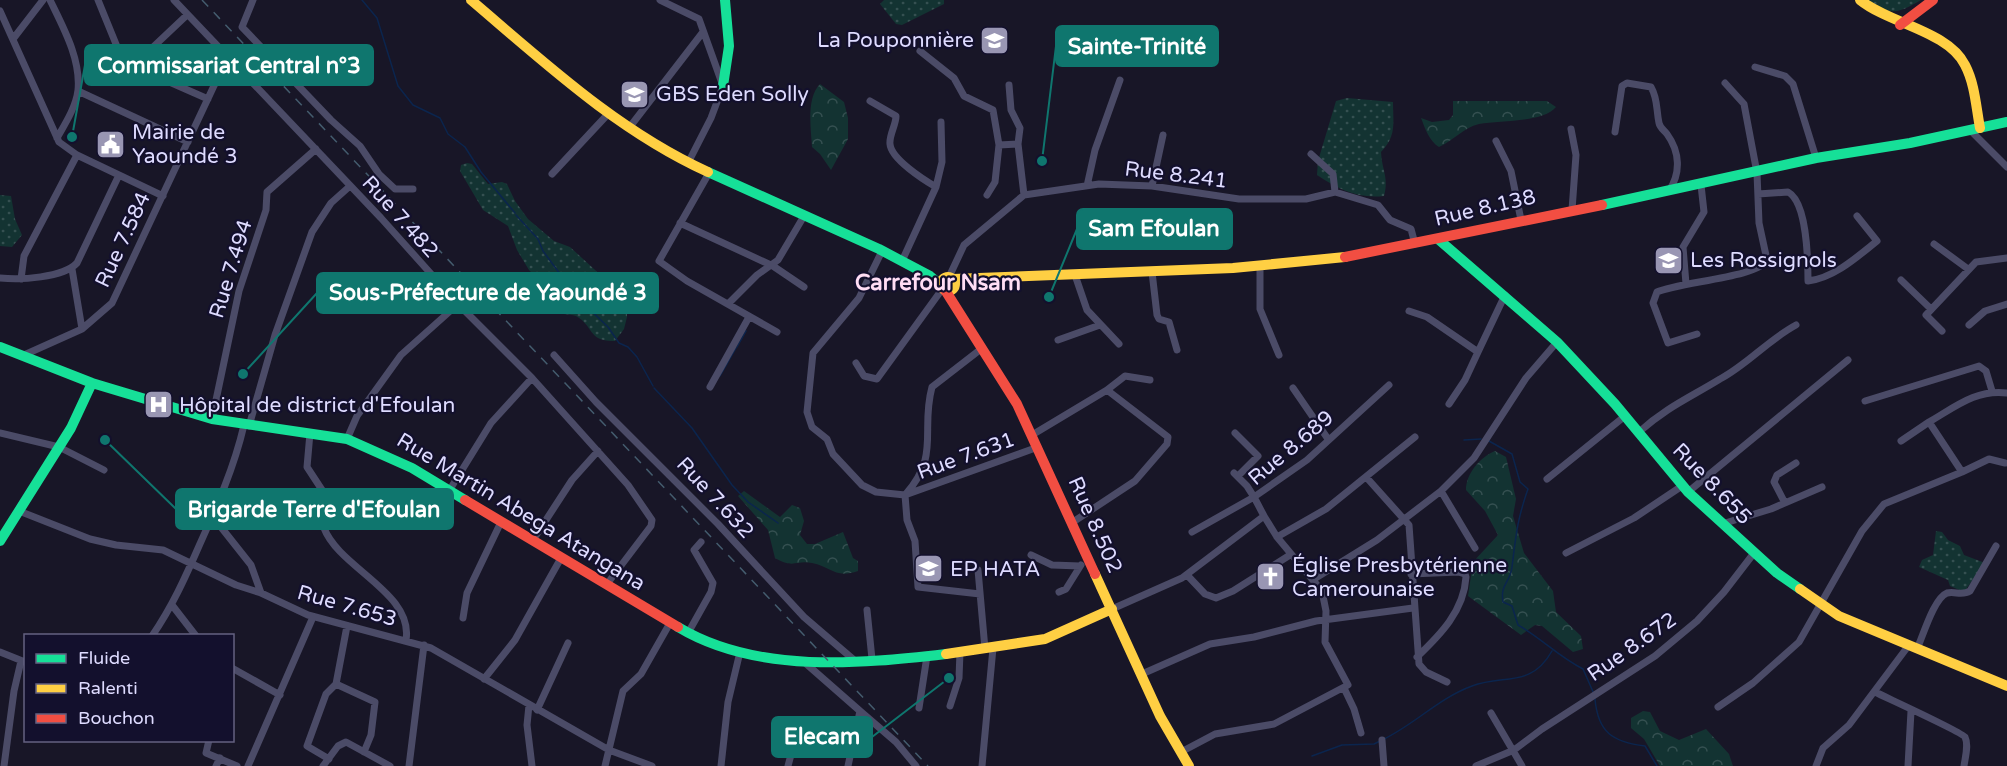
<svg xmlns="http://www.w3.org/2000/svg" width="2007" height="766" font-family="'Varela Round',sans-serif">
  <style>
    .grass { fill: url(#grass-dots) }
    .forest { fill: url(#forest-crowns) }
    .lines { fill: none; stroke-linecap: round; stroke-linejoin: round }
    .stream { stroke: #0b254e; stroke-width: 1.5 }
    .street { stroke: #4b4b67; stroke-width: 7 }
    .fast { stroke: #16e098; stroke-width: 10 }
    .slow { stroke: #ffcf43; stroke-width: 10 }
    .jam { stroke: #f24e42; stroke-width: 10 }
    .rail { stroke: #445c6e; stroke-width: 1.5; stroke-dasharray: 9 8; stroke-linecap: butt }
    .labels { text-anchor: middle; dominant-baseline: central; stroke-width: 4.5; stroke-linejoin: round; paint-order: stroke }
    .poi-label { font-size: 21px; fill: #dedbff; stroke: #13102d; text-anchor: start }
    .street-label { font-size: 21px; fill: #dedbff; stroke: #13102d }
    .neighbourhood-label { font-size: 22px; font-weight: bold; fill: #ffddf4; stroke: #13102d }
    .leader { fill: none; stroke: #0f766e; stroke-width: 2 }
    .callout-dot { fill: #0f766e; stroke: #13102d; stroke-width: 2 }
    .callout { fill: #0f766e; stroke: #0f766e; stroke-width: 2 }
    .callout-label { font-size: 22px; text-anchor: middle; font-weight: bold; fill: #fff }
  </style>
  <defs>
    <pattern id="grass-dots" width="8" height="8" patternUnits="userSpaceOnUse" patternTransform="scale(1.5)"><rect width="8" height="8" fill="#133332"/><path d="M2 2h.1M6 6h.1" fill="none" stroke="#355051" stroke-width="1.8" stroke-linecap="round"/></pattern>
    <pattern id="forest-crowns" width="20" height="18" patternUnits="userSpaceOnUse" patternTransform="scale(1.5)"><rect width="20" height="18" fill="#133332"/><path d="M2 6a3 3 0 1 1 6 0M12 15a3 3 0 1 1 6 0" fill="none" stroke="#355051"/></pattern>
  </defs>
  <rect width="100%" height="100%" fill="#181627"/>
  <path class="grass" d="M884,0H944V4L902,25L896,24L880,4Z
    M1860,0H1921C1893,17 1889,13 1860,0Z
    M1347,98L1393,102C1393,122 1397,136 1381,152C1382,171 1389,177 1384,196C1358,199 1338,189 1317,175L1318,161L1336,101Z
    M467,163L472,164L488,184L502,182L507,184L515,201L528,219L554,241L570,247L618,291L627,306V317L624,329L615,341C588,342 594,326 576,316C569,313 563,316 557,311L543,284L529,270L517,250L508,226L483,210L460,171L461,165Z
    M0,195L11,196L15,219L22,235L12,247L0,246Z
    M1936,531L1942,532L1948,540L1960,546L1964,555L1985,563L1964,592L1950,586L1948,580L1919,567L1922,560L1933,555Z"/>
  <path class="forest" d="M820,84L844,102L848,118V139L831,170L820,154L812,147C811,129 806,98 820,84Z
    M1453,101H1547L1556,107C1543,123 1500,120 1479,124C1463,128 1454,140 1439,147C1429,141 1425,128 1421,118L1432,122L1449,120L1453,115Z
    M1495,451L1506,457L1516,499L1513,516L1524,553L1553,591L1556,612L1581,636L1583,649L1573,652L1542,626L1535,625L1521,635L1468,596L1473,562L1498,535L1485,511L1466,490C1466,474 1480,457 1495,451Z
    M744,491L780,517L792,505L800,508L804,521L800,535L807,544H815L843,532L853,558L858,561V571C835,579 832,567 812,563C795,560 794,569 775,558L768,530L738,496Z
    M1643,711L1650,712L1660,731L1679,740L1706,729L1729,754L1733,766H1660L1644,739L1631,728V718Z"/>
  <g class="lines">
    <path class="stream" d="M362,0L377,18L398,86L413,105L440,118L448,134L465,147L481,172L515,213
      M516,215L538,239L543,251L577,297L608,327L619,343L628,347L637,357L653,386
      M737,347L746,331
      M720,376L736,348
      M654,388L692,428L732,485L748,502L778,523
      M1464,440L1481,439
      M1489,441L1512,454L1520,482L1528,489C1517,520 1516,535 1512,567C1510,583 1500,584 1503,602L1512,606L1518,625C1541,638 1559,657 1583,669L1594,694
      M1595,699C1598,733 1613,742 1645,746L1657,766
      M1384,739C1415,724 1439,698 1472,686C1505,674 1531,688 1552,651
      M1312,756L1342,745L1374,744L1380,741"/>
    <path class="street" d="M50,0C63,27 81,59 78,90C76,107 65,124 57,138
      M98,0L118,49L133,66L208,99
      M174,0L381,218L458,304L532,378L491,423L449,491
      M253,0L242,27L331,120L360,146L379,174L395,189H413
      M660,0L699,19L723,86L711,118L688,163
      M0,11L59,142L77,155L163,196
      M13,39L43,0
      M920,51L954,78L964,96L993,110L999,145L1018,144
      M133,66L187,15
      M1755,67L1785,76L1793,84L1816,158
      M1009,85L1011,110L1020,128L1018,144L1024,195
      M78,91L188,142
      M870,101L896,116C896,125 889,135 890,144C891,159 924,180 936,187L902,261
      M629,128L703,32
      M1571,129L1576,155L1572,210
      M1970,130L2007,167
      M1615,132L1622,86L1627,83L1651,87C1658,99 1656,109 1659,123C1660,128 1664,130 1667,134C1680,152 1681,173 1669,191
      M1496,141L1511,171L1521,220
      M1311,154L1333,174L1335,192
      M709,173L659,261L687,281L777,332
      M552,174L608,114
      M1087,186L1095,150L1120,80
      M1152,186L1163,135
      M936,187L942,162L941,122
      M1758,194L1788,192C1807,202 1808,261 1808,281C1834,278 1857,257 1877,241L1857,216
      M987,195L995,182L999,145
      M680,223L773,266L804,287
      M1934,244L1968,269
      M882,251L859,298L813,353L807,412L812,427L827,439L833,454L862,485L876,492L905,495L1038,447
      M1260,266V309L1279,355
      M72,269L82,329
      M1152,272L1157,315L1159,319L1169,322L1177,350
      M1075,275L1087,310L1119,344
      M949,277L964,245L1024,195L1099,184L1152,186L1239,199H1306L1335,192L1378,205L1390,220L1411,229L1415,244
      M0,278C20,280 63,278 77,263L119,175
      M21,279L24,256L77,155
      M1901,280L1931,309
      M1686,284L1683,247L1704,212L1701,185
      M728,304L757,275L778,260L804,216
      M1409,311L1427,317L1478,352L1505,295
      M1969,325L1985,311L2007,304
      M1942,331L1926,315L1976,262L2007,258
      M1697,334L1668,343L1653,303L1657,292C1678,282 1760,277 1767,260L1759,223L1757,173L1744,104L1725,83
      M1058,340L1100,325
      M24,355L82,329L112,303L227,58
      M554,355L596,402L718,524L804,617L854,660
      M856,363L864,376L877,379L943,288
      M532,378L628,485L652,520L651,526L607,584
      M710,387L749,317
      M1293,388L1328,439
      M1107,390L1125,376L1150,380
      M1865,401L1979,366L1986,371L1992,391
      M1449,404L1465,380L1478,352
      M212,419L239,291L266,210L267,192L316,149
      M249,426L275,335L312,232L331,203L350,186
      M1639,432C1667,407 1689,398 1720,379C1748,364 1768,340 1796,325
      M0,433L59,447L104,470
      M310,433L307,467L326,496C327,507 320,517 324,528C339,568 414,593 406,640
      M1235,433L1258,456L1238,476
      M1032,435L1107,390L1168,437L1167,444L1135,481L1073,522
      M347,439L357,416L401,355L458,304
      M1901,441L1929,422
      M1962,472L1989,459L2005,463
      M1367,478L1409,525L1419,664L1426,672L1447,682
      M1547,479L1625,416
      M1441,491L1474,458L1526,378L1557,342
      M1688,492L1848,360
      M1785,503L1774,482L1777,475L1796,463
      M19,511L90,539L116,545L163,550L236,585L261,593L308,615L431,648L609,750L652,766
      M1264,516L1277,537L1326,509L1415,437
      M213,517L251,565L261,593
      M1722,524L1771,509L1822,487
      M1192,532L1254,497L1247,486L1234,473
      M533,540L572,480L598,451
      M1566,553L1634,518L1682,486
      M1031,555L1052,565L1080,566
      M978,570L985,649
      M1411,574L1458,572L1465,574L1466,577C1464,611 1440,635 1417,657
      M1187,575L1205,594L1216,598L1233,591L1290,555
      M1314,579L1377,540L1441,491L1475,548
      M1059,592L1066,589L1081,565
      M980,594L918,587L915,541L907,520L905,495C941,455 920,431 932,387L981,349
      M172,605L196,636
      M1112,609L1182,578L1264,516L1254,497L1307,460L1389,385
      M867,610L872,659
      M463,618L467,593L501,522
      M688,633L711,592L713,583L694,550L701,542
      M152,636C172,607 185,578 199,546C217,506 234,468 244,425
      M1917,649C1923,636 1934,598 1947,593C1955,591 1962,596 1970,591L1996,546
      M0,652L25,662
      M803,661L860,711L848,766
      M232,668L280,695
      M1142,674L1210,644L1254,637L1316,621L1413,608
      M484,679L515,640L561,558
      M336,684L375,702L371,735L364,752
      M336,684L347,626
      M1344,688L1354,709L1361,733
      M1875,692C1887,698 1962,732 1965,737C1969,745 1965,758 1964,766
      M529,705L527,725L532,766
      M950,706L959,678L960,652
      M1718,707L1753,683L1799,642L1862,531L1884,504L1962,472L1929,422C1955,407 1976,389 2007,393
      M919,708L927,656
      M537,710L568,643
      M860,711L896,742L916,766
      M1491,713L1522,766
      M209,740L206,753L237,766
      M1382,740L1384,766
      M1181,752L1215,734L1274,724L1348,685L1325,642L1326,611L1322,591L1277,537
      M329,759L307,746L326,694L336,684
      M4,766L14,691L21,661
      M216,766L220,758
      M248,766L313,617
      M323,766L338,746L346,742L390,766
      M409,766L424,645
      M605,766L623,691L641,674L670,623
      M721,766L728,702L740,652
      M788,766L792,751
      M982,766L993,648
      M1476,766L1514,750L1542,729L1655,656L1697,621L1724,592L1754,553
      M1816,766L1823,748L1849,725L1909,645
      M1908,766L1911,711"/>
    <path class="fast" d="M723,86L729,46L725,0
      M708,172L879,249L930,276L942,286
      M1602,205L1816,158L1910,143L2007,122
      M1438,239L1557,342L1615,404L1688,492L1777,573L1800,589
      M0,347L92,383L212,419L347,439L412,468L465,500
      M0,541L71,428L92,383
      M678,627C756,674 860,664 946,654"/>
    <path class="slow" d="M471,0C545,63 618,131 708,172
      M1860,0C1890,24 1948,31 1965,65C1975,84 1976,107 1980,128
      M941 284a7 7 0 1 1 14 0a7 7 0 1 1-14 0Z
      M953,279L1233,268L1345,257
      M1095,574L1160,716L1189,766
      M1800,589L1839,616L2007,686
      M946,654L1045,639L1112,609"/>
    <path class="jam" d="M1900,25L1933,0
      M1345,257L1602,205
      M945,290L1017,404L1095,574
      M465,500L678,627"/>
    <path class="rail" d="M202,0L928,766"/>
  </g>
  <defs>
    <symbol id="school-square" viewBox="-11 -11 22 22"><rect x="-9" y="-9" width="18" height="18" rx="4" fill="#9996b3" stroke="#13102d"/><path d="M0-5L7-2L0 1L-7-2ZM-4 1L0 2.5L4 1V4Q0 6-4 4Z" fill="#fff"/></symbol>
    <symbol id="civic-square" viewBox="-11 -11 22 22"><rect x="-9" y="-9" width="18" height="18" rx="4" fill="#9996b3" stroke="#13102d"/><path d="M-.6-6.5H3V-4.5H.6V-3L4-1V1h2V6H-6V1h2V-1L-.6-3ZM-1.2 2.5V6h2.4V2.5Z" fill="#fff"/></symbol>
    <symbol id="hospital-square" viewBox="-11 -11 22 22"><rect x="-9" y="-9" width="18" height="18" rx="4" fill="#9996b3" stroke="#13102d"/><path d="M-5-5h3v3.5h4V-5h3V5h-3V1.5h-4V5h-3Z" fill="#fff"/></symbol>
    <symbol id="church-square" viewBox="-11 -11 22 22"><rect x="-9" y="-9" width="18" height="18" rx="4" fill="#9996b3" stroke="#13102d"/><path d="M-1.2-6h2.4v3.5h3.3v2.4h-3.3V6h-2.4V-.1h-3.3v-2.4h3.3Z" fill="#fff"/></symbol>
  </defs>
  <g fill-rule="evenodd">
    <use href="#school-square" x="978" y="24" width="33" height="33"/>
    <use href="#school-square" x="618" y="78" width="33" height="33"/>
    <use href="#civic-square" x="94" y="128" width="33" height="33"/>
    <use href="#school-square" x="1652" y="244" width="33" height="33"/>
    <use href="#hospital-square" x="142" y="388" width="33" height="33"/>
    <use href="#school-square" x="912" y="552" width="33" height="33"/>
    <use href="#church-square" x="1254" y="560" width="33" height="33"/>
  </g>
  <g class="labels">
    <g class="poi-label">
      <text x="974" y="40" text-anchor="end">La Pouponnière</text>
      <text x="656" y="94">GBS Eden Solly</text>
      <text x="132" y="132">Mairie de<tspan x="132" dy="24">Yaoundé 3</tspan></text>
      <text x="1690" y="260">Les Rossignols</text>
      <text x="179" y="405">Hôpital de district d'Efoulan</text>
      <text x="1292" y="565">Église Presbytérienne<tspan x="1292" dy="24">Camerounaise</tspan></text>
      <text x="950" y="569">EP HATA</text>
    </g>
    <g class="street-label">
      <text transform="translate(1176 175) rotate(7)">Rue 8.241</text>
      <text transform="translate(1485 208) rotate(-13)">Rue 8.138</text>
      <text transform="translate(400 217) rotate(48)">Rue 7.482</text>
      <text transform="translate(123 240) rotate(-65)">Rue 7.584</text>
      <text transform="translate(231 269) rotate(-73)">Rue 7.494</text>
      <text transform="translate(1291 448) rotate(-40)">Rue 8.689</text>
      <text transform="translate(966 456) rotate(-20)">Rue 7.631</text>
      <text transform="translate(1712 484) rotate(46)">Rue 8.655</text>
      <text transform="translate(715 498) rotate(47)">Rue 7.632</text>
      <text transform="translate(521 512) rotate(31)">Rue Martin Abega Atangana</text>
      <text transform="translate(1095 525) rotate(66)">Rue 8.502</text>
      <text transform="translate(347 606) rotate(16)">Rue 7.653</text>
      <text transform="translate(1632 647) rotate(-35)">Rue 8.672</text>
    </g>
    <g class="neighbourhood-label">
      <text x="938" y="283">Carrefour Nsam</text>
    </g>
  </g>
  <path class="leader" d="M1042 161L1056 46M72 137L85 65M1049 297L1077 229M243 374L317 293M105 440L176 509M949 678L872 737"/>
  <g class="callout-dot">
    <circle cx="1042" cy="161" r="6"/>
    <circle cx="72" cy="137" r="6"/>
    <circle cx="1049" cy="297" r="6"/>
    <circle cx="243" cy="374" r="6"/>
    <circle cx="105" cy="440" r="6"/>
    <circle cx="949" cy="678" r="6"/>
  </g>
  <g class="callout">
    <rect x="1056" y="26" width="162" height="40" rx="6"/>
    <rect x="85" y="45" width="288" height="40" rx="6"/>
    <rect x="1077" y="209" width="155" height="40" rx="6"/>
    <rect x="317" y="273" width="341" height="40" rx="6"/>
    <rect x="176" y="489" width="277" height="40" rx="6"/>
    <rect x="772" y="717" width="100" height="40" rx="6"/>
  </g>
  <g class="callout-label">
    <text x="1137" y="54">Sainte-Trinité</text>
    <text x="229" y="73">Commissariat Central n°3</text>
    <text x="1154" y="236">Sam Efoulan</text>
    <text x="488" y="300">Sous-Préfecture de Yaoundé 3</text>
    <text x="314" y="517">Brigarde Terre d'Efoulan</text>
    <text x="822" y="744">Elecam</text>
  </g>
  <rect x="24" y="634" width="210" height="108" fill="#13102d" stroke="#646181" stroke-width="1.5"/>
  <rect x="36" y="654" width="30" height="9" fill="#16e098" stroke="#646181" stroke-width="1.5"/>
  <text x="78" y="664" font-size="18" fill="#dedbff">Fluide</text>
  <rect x="36" y="684" width="30" height="9" fill="#ffcf43" stroke="#646181" stroke-width="1.5"/>
  <text x="78" y="694" font-size="18" fill="#dedbff">Ralenti</text>
  <rect x="36" y="714" width="30" height="9" fill="#f24e42" stroke="#646181" stroke-width="1.5"/>
  <text x="78" y="724" font-size="18" fill="#dedbff">Bouchon</text>
</svg>
